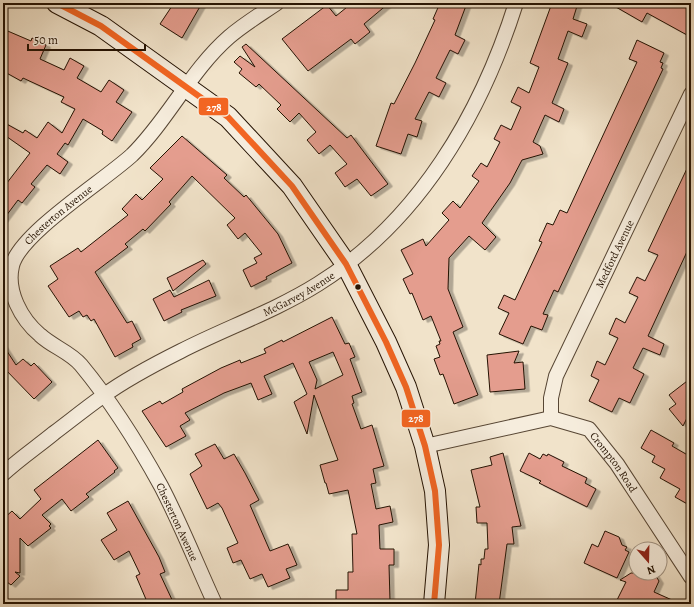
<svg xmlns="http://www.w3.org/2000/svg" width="694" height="607" font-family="Alegreya,serif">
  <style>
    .building { fill: #e49d8e; stroke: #241202; fill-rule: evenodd; filter: url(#shadow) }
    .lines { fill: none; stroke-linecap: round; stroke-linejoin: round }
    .street-casing { stroke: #574634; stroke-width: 16 }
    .secondary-casing { stroke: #241202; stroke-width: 22 }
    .street { stroke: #f6eddd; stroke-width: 14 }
    .secondary { stroke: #f6eddd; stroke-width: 20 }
    .bus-1-casing { stroke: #f6eddd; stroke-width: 9 }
    .bus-1 { stroke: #f26522; stroke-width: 6 }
    .bus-dot { fill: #241202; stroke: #f6eddd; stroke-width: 1.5 }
    .labels { text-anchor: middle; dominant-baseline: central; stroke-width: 3.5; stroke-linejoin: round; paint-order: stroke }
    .street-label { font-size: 11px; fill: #241202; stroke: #f6eddd }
    .line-badge { stroke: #f6eddd; stroke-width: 1.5 }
    .badge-label { font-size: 11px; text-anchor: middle; font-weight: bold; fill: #fff }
  </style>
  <defs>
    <filter id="shadow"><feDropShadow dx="4.5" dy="2.5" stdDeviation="0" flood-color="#0004"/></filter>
  </defs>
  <rect width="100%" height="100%" fill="#f1e3ca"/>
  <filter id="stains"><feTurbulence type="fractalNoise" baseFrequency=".005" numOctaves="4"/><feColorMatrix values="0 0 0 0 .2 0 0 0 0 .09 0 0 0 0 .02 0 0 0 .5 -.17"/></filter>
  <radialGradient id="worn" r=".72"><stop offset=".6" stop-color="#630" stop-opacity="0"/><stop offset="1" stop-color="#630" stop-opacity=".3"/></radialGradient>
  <path class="building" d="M174,3H202L182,38L160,24Z
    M352,3H389L364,24L370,32L355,44L351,39L308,71L282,39L327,5L336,16Z
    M440,3H467L455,35L465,40L458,54L450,50L436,78L446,83L439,97L429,92L415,119L422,121L417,137L408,134L401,154L376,146L391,103L394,104L415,63L435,20L433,19Z
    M552,3H578L573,19L587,24L582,37L568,31L558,59L568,63L552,103L564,109L559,122L545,115L533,142L540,146L543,154L522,160L510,183L482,223L496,237L485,250L469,236L449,258L448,289L463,327L453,332L478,395L454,404L443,374L440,375L434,359L440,357L436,346L440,344L439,341H441L431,316L423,320L412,293L410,294L403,279L413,274L401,250L423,239L426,246L449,220L442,213L453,201L460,208L479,181L472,176L481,163L487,167L500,142L494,139L501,125L511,130L521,107L511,102L518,87L529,93L539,67L530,63Z
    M609,3H683L691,7V27L687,35L647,13L642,22Z
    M3,29L31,41L32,38L46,45L40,59L64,70L70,58L84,66L77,78L101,92L109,80L124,90L116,102L132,112L112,141L102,134L103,131L83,119L68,145L65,143L57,154L68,162L60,174L47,165L31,184L35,187L22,203L18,200L3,220V188L30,153L3,134V122L23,133L25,130L37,138L48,122L62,133L75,109L61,102L64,97L23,78L21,81L3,71Z
    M637,40L664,53L660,62L663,63L661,68L663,69L558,292L554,290L543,314L548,315L542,330L531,326L523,344L499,334L509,313L498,308L504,295L515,300L542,242L539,241L547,223L553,225L560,210L567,213L637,62L629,59Z
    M246,44L347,138L351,135L388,184L371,196L357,179L345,187L335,173L347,164L330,145L319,154L307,140L316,132L299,113L290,122L277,109L281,105L259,84L256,87L239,73L242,69L234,62L240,56L255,67L242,47Z
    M182,136L227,175L224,178L244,197L246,195L278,234L292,263L266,277L267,279L251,287L243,270L257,263L254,258L262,254L245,233L238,239L227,225L235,218L192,176L169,202L171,204L145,231L143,229L125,244L128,247L95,272L127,323L132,321L141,339L132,344L133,347L115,357L94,319L91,321L87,315L83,317L79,311L69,317L48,286L58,279L50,266L78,248L81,252L128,215L122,209L136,194L142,200L163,179L150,168Z
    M691,160V243L648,336L664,344L660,355L643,348L633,368L644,374L630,403L619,398L612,412L589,401L599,380L591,376L597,361L605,365L618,338L609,334L616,318L625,323L638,297L629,293L637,277L645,281L658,255L648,251Z
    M203,260L206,264L173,291L167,278Z
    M209,280L216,296L181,310L182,312L164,321L153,299L170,290L174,297Z
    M332,317L345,344L349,343L355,357L350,359L362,392L352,396L354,403L352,404L361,429L372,425L384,466L373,469L376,483L371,484L376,509L390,506L393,522L379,525L380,549H394V565H389L390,601L336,602V590H348V572H353L352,534H357L348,490L329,494L326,483H325L320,465L338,460L314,395L307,434L294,402L307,394L293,363L264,376L272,394L258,400L251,383L224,393L185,413L190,420L180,426L186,436L166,447L142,411L160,401L162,404L183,392L182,389L221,368L240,360L241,363L266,353L264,349L282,340L283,342ZM333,352L343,375L315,389L317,380L309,362Z
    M3,345L16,365L23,359L31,366L34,363L52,382L34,399L3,367Z
    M519,351L514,363L523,362L525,389L490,392L487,355Z
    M691,378V410L683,426L669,409L676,404L669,395Z
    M651,430L674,443L672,446L691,457V506L675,497L680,489L660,478L665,469L652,462L655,456L641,448Z
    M98,440L118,468L114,471L115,472L86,494L89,497L71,511L62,499L42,515L51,524L49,526L51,528L28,546L20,538V573L15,572L20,576L11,585L3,579V519L12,511L20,519L41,499L34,490Z
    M215,444L224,459L234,454L245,473L259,500L250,505L270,551L288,544L297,565L286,569L290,578L268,587L262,574L250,579L241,560L233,563L227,548L238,543L222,508L218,503L207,509L190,474L202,466L195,454Z
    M503,453L521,526L512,527L514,544H507L499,604H475L479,564L481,565V559H484L485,549H488L487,523H477L476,507H480L471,470L492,465L490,457Z
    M529,453L540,459L543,454L547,456L548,454L564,462L562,466L587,478L585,483L596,489L587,507L539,483L541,481L520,471Z
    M128,501L159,557L165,572L160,574L174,604H148L136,576L140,574L129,551L114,560L101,540L117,530L107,513Z
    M605,531L619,537L622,545L627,547L625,550L629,552L617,578L584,563L592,544L598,547Z
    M631,573H654L659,581L654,592L681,604H615L626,582L620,580Z"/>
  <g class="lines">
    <defs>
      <g id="street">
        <path id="s1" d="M551,418V398L556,376L691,94"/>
        <path id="s2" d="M425,446L551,418L589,429L617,464L691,577"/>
        <path id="s3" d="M3,474C19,459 37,447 54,433C70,421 86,408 103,396C125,380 157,363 181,351C226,328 275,311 318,284C419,221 481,114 516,3"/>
        <path id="s4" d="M215,604C197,565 181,524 161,486C139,446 110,400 81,365C70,352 53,347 40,335C21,319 6,291 12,266C19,234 105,180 132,155C168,120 191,70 229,37C244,24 261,14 277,3"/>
      </g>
      <path id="secondary" d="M57,3L101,26L228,117L292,186L346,264L386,342L406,387L425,446L435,491L439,545L434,604"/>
    </defs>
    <use href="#street" class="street-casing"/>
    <use href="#secondary" class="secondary-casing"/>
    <use href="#street" class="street"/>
    <use href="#secondary" class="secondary"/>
    <defs>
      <path id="bus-1" d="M57,3L101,26L228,117L292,186L346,264L386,342L406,387L425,446L435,491L439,545L434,604"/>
    </defs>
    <use href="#bus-1" class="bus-1-casing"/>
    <use href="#bus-1" class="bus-1"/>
  </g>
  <circle class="bus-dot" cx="358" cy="287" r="3.5"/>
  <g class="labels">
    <g class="street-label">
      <text stroke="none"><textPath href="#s4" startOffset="474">Chesterton Avenue</textPath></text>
      <text stroke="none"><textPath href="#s1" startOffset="178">Medford Avenue</textPath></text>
      <text stroke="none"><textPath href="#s3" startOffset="348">McGarvey Avenue</textPath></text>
      <text stroke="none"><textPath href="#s2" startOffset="210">Crompton Road</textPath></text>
      <text transform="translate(177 522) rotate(65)">Chesterton Avenue</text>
    </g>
  </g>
  <g class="line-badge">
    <rect x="198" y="97" width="31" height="19" rx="4" fill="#f26522"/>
    <rect x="401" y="409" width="30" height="19" rx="4" fill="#f26522"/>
  </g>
  <g class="badge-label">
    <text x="214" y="111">278</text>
    <text x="416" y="422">278</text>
  </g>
  <rect width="694" height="607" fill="none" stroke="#f1e3ca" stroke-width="16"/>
  <rect x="4" y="4" width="686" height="599" fill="none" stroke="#241202" stroke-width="2"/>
  <rect x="8" y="8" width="678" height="591" fill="none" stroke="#241202"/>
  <g transform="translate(648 561) rotate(160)"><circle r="19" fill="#f6eddd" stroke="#a29585"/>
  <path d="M0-3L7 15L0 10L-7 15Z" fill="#8f2418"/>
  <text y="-6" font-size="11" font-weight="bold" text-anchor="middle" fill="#241202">N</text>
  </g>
  <path d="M28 44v6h117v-6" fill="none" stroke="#241202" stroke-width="2"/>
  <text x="34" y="44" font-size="12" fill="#241202" stroke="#f6eddd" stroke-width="3" paint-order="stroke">50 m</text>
  <rect width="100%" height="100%" filter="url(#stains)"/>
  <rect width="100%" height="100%" fill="url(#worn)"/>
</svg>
